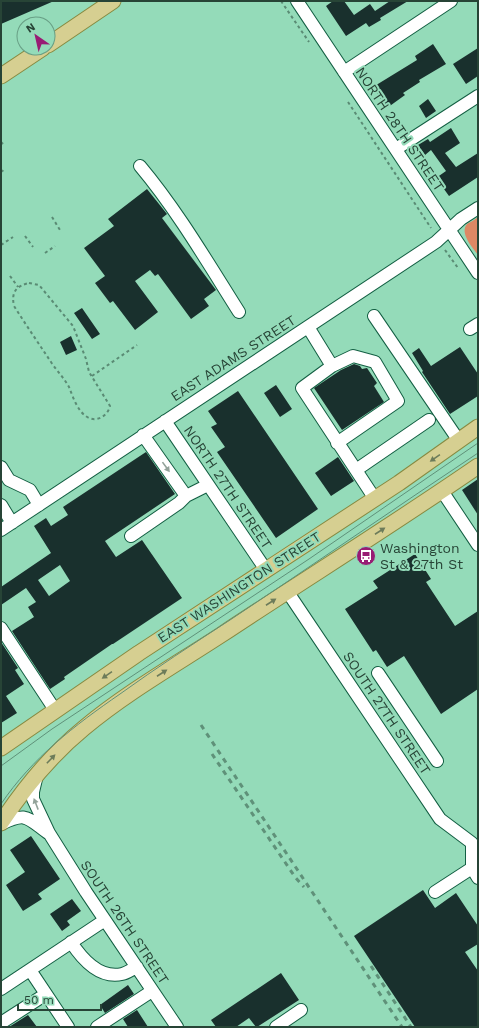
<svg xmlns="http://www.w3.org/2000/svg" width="479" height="1028" font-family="'Work Sans',sans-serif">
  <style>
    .green { fill: #dd8864 }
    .building { fill: #19302d; fill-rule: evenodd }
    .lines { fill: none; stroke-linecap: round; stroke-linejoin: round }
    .minor-casing { stroke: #135f43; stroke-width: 14 }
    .major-casing { stroke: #878a41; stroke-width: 17 }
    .path { stroke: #5a8b74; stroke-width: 2; stroke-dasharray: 3 3; stroke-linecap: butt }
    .minor { stroke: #fff; stroke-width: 12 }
    .major { stroke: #d6cf91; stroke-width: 15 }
    .tram { stroke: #5f9179; stroke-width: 1 }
    .rail { stroke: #5f9179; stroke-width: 3; stroke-dasharray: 5 5; stroke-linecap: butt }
    .oneway { fill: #6d7c5a }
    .oneway2 { fill: #93a29a }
    .labels { text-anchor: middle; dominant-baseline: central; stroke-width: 4; stroke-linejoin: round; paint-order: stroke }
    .street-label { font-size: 14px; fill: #274436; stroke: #94dbb9 }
    .poi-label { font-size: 14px; fill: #274436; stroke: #94dbb9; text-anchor: start }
  </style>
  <rect width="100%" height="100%" fill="#94dbb9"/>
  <path class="green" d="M478,217V255C473,248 459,233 467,224C470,222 475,220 478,217Z"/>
  <path class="building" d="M1,1H54L1,24Z
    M333,1H344L354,15L370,4L375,11L390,1H408L380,18L381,20L369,27L366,23L346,36L326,6Z
    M433,44L446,64L419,80L420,82L403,93L405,95L387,108L373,87L417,60L415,56Z
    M478,48V76L466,84L453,64Z
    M428,99L436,111L426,118L419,106Z
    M451,128L460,143L445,153L456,167L478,153V177L449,196L436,178L446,171L431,150L425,155L418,145L428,139L430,142Z
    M147,189L167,214L162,218L216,290L204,299L209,306L191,319L158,274L155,276L150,270L135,281L158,312L135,330L113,301L110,303L95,283L105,276L84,248L114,226L108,219Z
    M82,308L100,334L92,339L74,313Z
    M71,336L77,350L66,355L60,342Z
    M460,347L478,374V396L450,414L422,372L423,371L412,353L419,348L431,366Z
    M354,364L360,366L362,369L367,368L377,383L374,386L384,402L342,430L314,388L341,370Z
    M276,385L292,409L280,417L264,393Z
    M238,391L318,509L276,538L217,452L225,447L211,427L217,424L208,411Z
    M146,452L175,494L105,541L116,557L142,540L182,598L113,644H112L64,677L65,679L50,689L12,631L34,617L28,607L36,602L26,588L1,605V587L51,553L34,526L46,518L51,526L68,515L63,507ZM60,565L70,581L49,596L38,580Z
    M338,457L354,481L331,496L315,473Z
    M478,479V515L462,490Z
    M415,554L431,579L426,582L455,626L478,611V689L441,714L404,656L387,667L376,650L373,652L345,609L378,588L373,581Z
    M1,642L18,668L15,670L24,684L6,696L17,713L1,723Z
    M31,836L60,879L38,894L42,899L23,911L6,885L25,872L10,850Z
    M423,890L435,908L456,893L478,926V944L465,952L478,971V1027H415L354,936Z
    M72,899L81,911L67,921L70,925L62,931L50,914Z
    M281,973L299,1000L257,1027H256L249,1018L236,1027H216L211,1020Z
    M128,985L134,994L105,1013L100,1005Z
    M137,1010L148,1027H128L123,1019Z
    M28,1015L37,1027H9Z"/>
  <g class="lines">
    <defs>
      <path id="minor" d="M297,1L478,273
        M344,72L451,1
        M396,149L478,96
        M140,166C177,210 208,263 239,312
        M374,316L459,441
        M308,327L332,366L302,388L375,499
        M470,329L478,324
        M332,366L353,356L375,362L398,401L337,443
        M165,421L266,570
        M143,435L186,496L208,485
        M1,467L9,480L30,490L39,505
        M356,470L429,420
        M442,491L478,545
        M1,505L12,523
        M1,530L436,242L461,219L478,208
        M131,536L179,503L186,496
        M287,591L440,819L472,843V868L478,878
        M1,628L55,710
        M378,673L437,761
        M37,775L33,792V799L49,833L86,892L177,1027
        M1,824C27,812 26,817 48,833
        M435,892L472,868
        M71,942C82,959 99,979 122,974C127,973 132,969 137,967
        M30,970L68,1027
        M1,989L105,920
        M1,1023L46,994
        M97,1027L152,991
        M276,1027L301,1010"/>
      <path id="major" d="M48,45L113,1
        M1,76L43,48
        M1,748L139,653L399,483L478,427
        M1,823C24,788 51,755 84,728C126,693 175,665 221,635C307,578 394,524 478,466"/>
    </defs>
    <use href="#minor" class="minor-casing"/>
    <use href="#major" class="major-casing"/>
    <path class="path" d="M281,1L309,42
      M348,102L431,228
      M1,142L3,144
      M1,172L5,169
      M52,217L60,230
      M25,236L33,247
      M1,245L13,237
      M445,250L458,268
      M45,253L55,246
      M10,276L18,287
      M29,283L39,285L73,326L86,359L89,372L110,406C108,415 98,422 89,418C78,413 73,397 69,387C64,378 57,371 51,362C39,344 26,325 14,306C11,292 16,286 29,283Z
      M92,376L137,345"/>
    <use href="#minor" class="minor"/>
    <use href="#major" class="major"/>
    <path class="tram" d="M1,766L52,729L309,559L478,443
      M1,804C32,758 75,725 120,694C156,668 193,644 230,620C313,565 395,508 478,453"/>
    <path class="rail" d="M201,725L402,1027
      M212,754L295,877L304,887
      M371,966L411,1027"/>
  </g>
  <defs><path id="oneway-solid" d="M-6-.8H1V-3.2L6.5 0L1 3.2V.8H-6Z"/></defs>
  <g class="oneway">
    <use href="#oneway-solid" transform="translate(435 458) rotate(145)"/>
    <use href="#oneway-solid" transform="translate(380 531) rotate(-33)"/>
    <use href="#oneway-solid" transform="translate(271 602) rotate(-33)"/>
    <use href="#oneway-solid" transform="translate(162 673) rotate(-33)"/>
    <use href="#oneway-solid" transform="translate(107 675) rotate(146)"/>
    <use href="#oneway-solid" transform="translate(51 759) rotate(-46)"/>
  </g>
  <g class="oneway2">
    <use href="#oneway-solid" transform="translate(166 467) rotate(54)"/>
    <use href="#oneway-solid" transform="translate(36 804) rotate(-111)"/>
  </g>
  <defs>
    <symbol id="bus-disc" viewBox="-11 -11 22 22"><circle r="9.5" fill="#981c74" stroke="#94dbb9"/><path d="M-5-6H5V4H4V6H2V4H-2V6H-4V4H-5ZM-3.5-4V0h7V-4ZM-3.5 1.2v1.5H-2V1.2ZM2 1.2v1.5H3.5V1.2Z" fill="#fff"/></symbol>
  </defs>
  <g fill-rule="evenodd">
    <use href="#bus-disc" x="355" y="545" width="22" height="22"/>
  </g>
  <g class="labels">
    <g class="street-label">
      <text transform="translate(400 129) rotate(56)">NORTH 28TH STREET</text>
      <text transform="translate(233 358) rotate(-33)">EAST ADAMS STREET</text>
      <text transform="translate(228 487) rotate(56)">NORTH 27TH STREET</text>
      <text transform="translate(239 587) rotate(-33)">EAST WASHINGTON STREET</text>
      <text transform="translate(387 713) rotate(56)">SOUTH 27TH STREET</text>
      <text transform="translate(125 922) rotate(56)">SOUTH 26TH STREET</text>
    </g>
    <g class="poi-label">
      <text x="380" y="548">Washington<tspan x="380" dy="16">St &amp; 27th St</tspan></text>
    </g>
  </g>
  <rect width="479" height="1028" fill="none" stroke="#274436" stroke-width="4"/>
  <g transform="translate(36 36) rotate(326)"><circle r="19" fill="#94dbb9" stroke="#689f85"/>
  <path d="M0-3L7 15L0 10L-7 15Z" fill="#981c74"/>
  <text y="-6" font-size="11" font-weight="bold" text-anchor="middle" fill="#274436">N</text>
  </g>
  <path d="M18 1004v6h83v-6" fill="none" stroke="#274436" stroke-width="2"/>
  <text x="24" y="1004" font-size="12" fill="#274436" stroke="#94dbb9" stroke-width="3" paint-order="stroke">50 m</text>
</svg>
